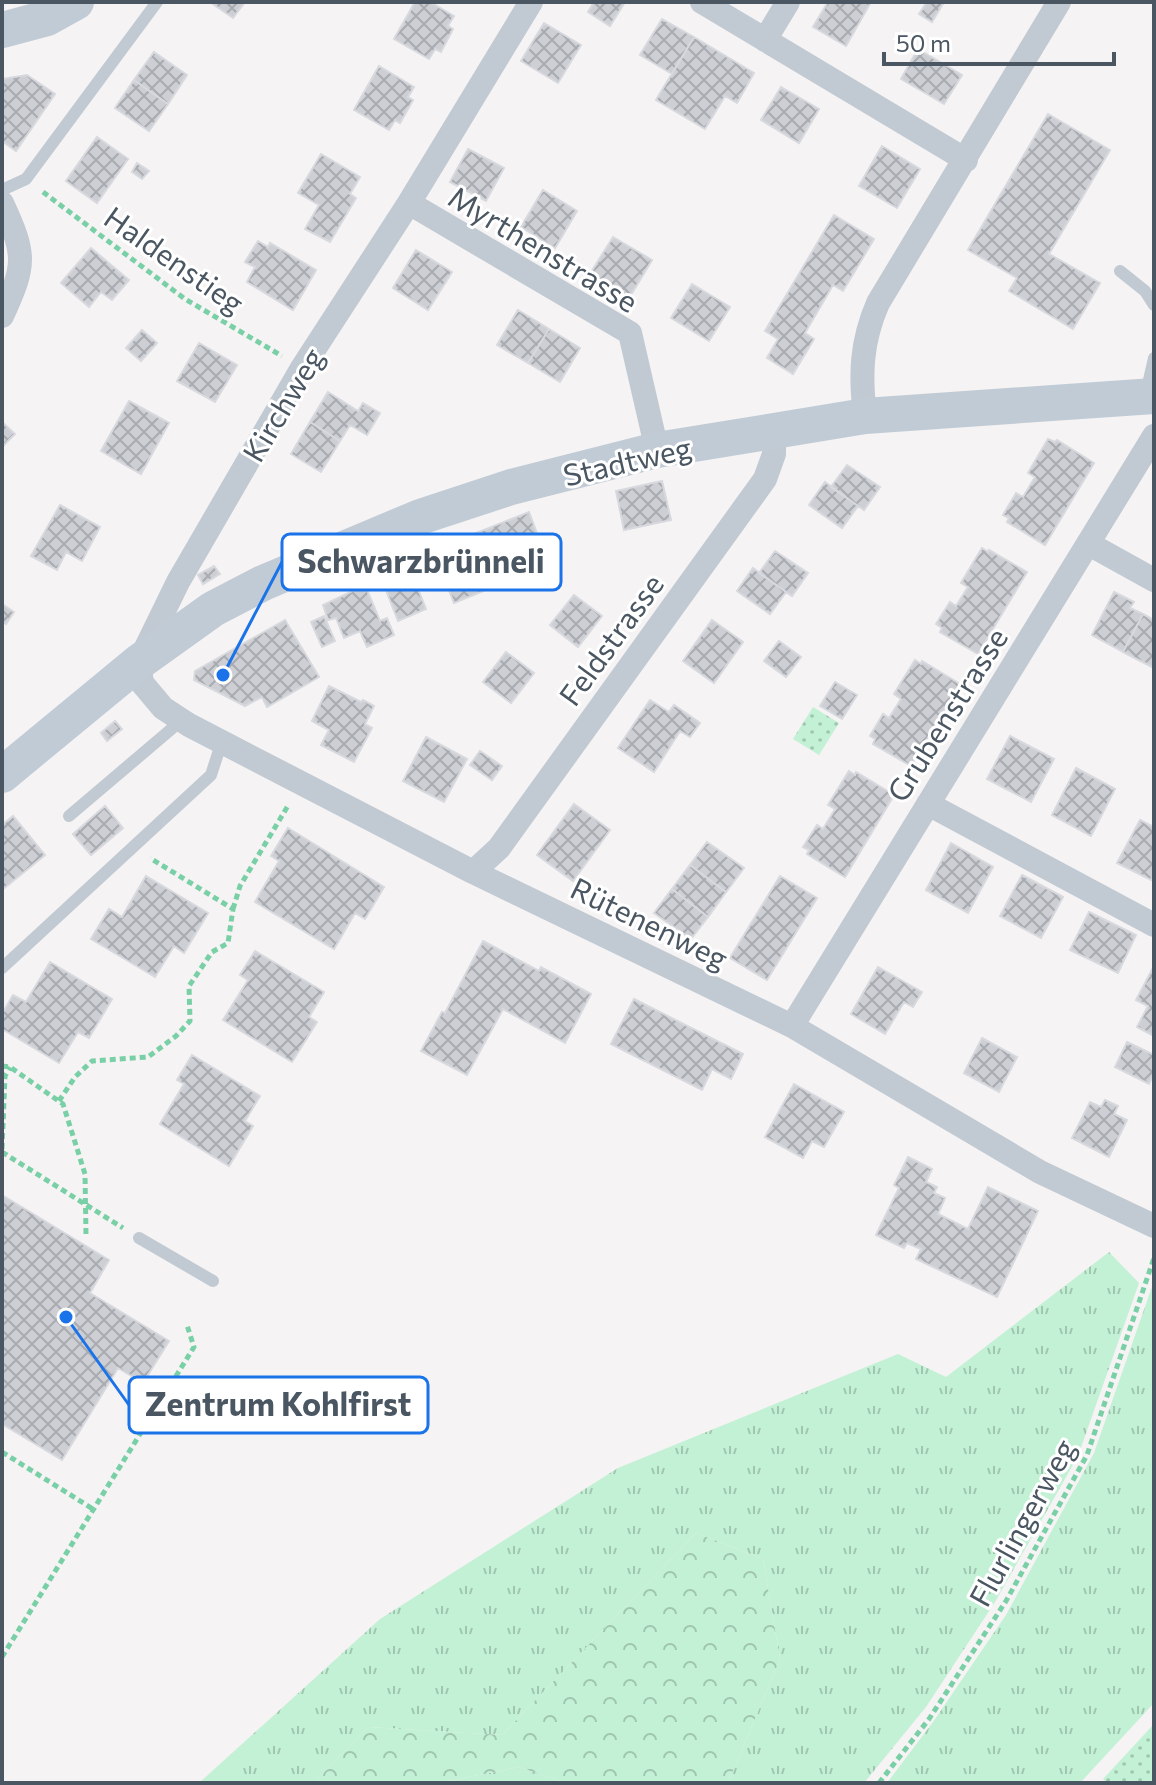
<svg xmlns="http://www.w3.org/2000/svg" width="1156" height="1785" font-family="Commissioner,sans-serif">
  <style>
    .grass { fill: url(#grass-tufts) }
    .forest { fill: url(#forest-crowns) }
    .park { fill: url(#park-dots) }
    .building { fill: url(#building-cross-hatch); stroke: #d7d9de; stroke-width: 2 }
    .lines { fill: none; stroke-linecap: round; stroke-linejoin: round }
    .path { stroke: #7ad0a6; stroke-width: 5; stroke-dasharray: 6 4; stroke-linecap: butt }
    .lane { stroke: #c1cad2; stroke-width: 12 }
    .street { stroke: #c1cad2; stroke-width: 24 }
    .secondary { stroke: #c1cbd6; stroke-width: 36 }
    .labels { text-anchor: middle; dominant-baseline: central; stroke-width: 6; stroke-linejoin: round; paint-order: stroke }
    .street-label { font-size: 30px; fill: #4a5661; stroke: #fff }
    .leader { fill: none; stroke: #1a73e8; stroke-width: 3 }
    .callout-dot { fill: #1a73e8; stroke: #fff; stroke-width: 3 }
    .callout { fill: #fff; stroke: #1a73e8; stroke-width: 3 }
    .callout-label { font-size: 32px; text-anchor: middle; font-weight: bold; fill: #4a5661 }
  </style>
  <defs>
    <pattern id="grass-tufts" width="24" height="20" patternUnits="userSpaceOnUse" patternTransform="scale(2)"><rect width="24" height="20" fill="#c3f1d5"/><path d="M3 7l-1-3M5 7V3M7 7l1-3M15 17l-1-3M17 17v-4M19 17l1-3" fill="none" stroke="#a0c6b0"/></pattern>
    <pattern id="forest-crowns" width="20" height="18" patternUnits="userSpaceOnUse" patternTransform="scale(2)"><rect width="20" height="18" fill="#c3f1d5"/><path d="M2 6a3 3 0 1 1 6 0M12 15a3 3 0 1 1 6 0" fill="none" stroke="#a0c6b0"/></pattern>
    <pattern id="park-dots" width="8" height="8" patternUnits="userSpaceOnUse" patternTransform="scale(2)"><rect width="8" height="8" fill="#c3f1d5"/><path d="M2 2h.1M6 6h.1" fill="none" stroke="#a0c6b0" stroke-width="1.8" stroke-linecap="round"/></pattern>
    <pattern id="building-cross-hatch" width="8" height="8" patternUnits="userSpaceOnUse" patternTransform="scale(2)"><rect width="8" height="8" fill="#cdcfd5"/><path d="M0 0l8 8M0 8l8-8" fill="none" stroke="#a8abb0"/></pattern>
  </defs>
  <rect width="100%" height="100%" fill="#f5f3f3"/>
  <path class="grass" d="M1109,1252L1139,1283L1078,1456L995,1602L926,1707L864,1783H728L780,1659L763,1559L696,1533L502,1735L368,1727L314,1783H199L380,1619L618,1468L898,1354L946,1377Z
    M1154,1281V1703L1080,1783H887L933,1722L1006,1615L1094,1453Z
    M519,1767L566,1783H439Z"/>
  <path class="forest" d="M696,1533L763,1559L780,1659L728,1783H566L519,1767L439,1783H314L368,1727L502,1735Z"/>
  <path class="park" d="M813,707L839,723L819,755L793,739Z
    M1154,1724V1783H1107L1103,1779Z"/>
  <path class="building" d="M210,2H245L233,18Z
    M415,2H430L454,16L448,26L453,29L441,52L435,49L429,59L394,39Z
    M594,2H625L610,26L588,12Z
    M828,2H871L846,46L813,27Z
    M927,2H944L932,22L919,14Z
    M662,19L694,37L672,74L640,55Z
    M544,23L581,45L558,83L521,61Z
    M694,37L754,73L737,103L725,96L705,129L656,100Z
    M918,49L962,75L944,104L901,79Z
    M154,52L187,75L168,104L134,80Z
    M379,66L414,87L408,97L413,100L400,123L395,120L389,130L354,110Z
    M27,75L55,94L16,151L2,141V79Z
    M134,80L168,104L149,131L115,108Z
    M781,87L819,109L799,143L761,120Z
    M1048,114L1110,150L1049,254L1100,283L1073,329L1009,291L1017,278L968,250Z
    M97,137L128,159L97,203L66,181Z
    M882,146L920,169L897,208L859,186Z
    M468,149L504,168L486,201L450,182Z
    M321,154L360,177L350,194L356,198L330,242L305,229L319,205L298,193Z
    M137,163L149,171L142,179L132,172Z
    M543,190L577,211L555,248L521,227Z
    M834,215L874,239L843,291L833,285L805,333L814,339L793,374L767,358L778,339L765,331Z
    M613,237L652,260L629,298L590,274Z
    M258,241L268,247L270,243L316,270L293,310L247,282L255,267L245,262Z
    M91,248L129,280L112,300L101,292L89,307L61,283Z
    M416,250L452,272L428,310L393,288Z
    M692,284L730,307L709,341L671,318Z
    M518,310L549,329L528,363L497,345Z
    M549,329L580,348L560,382L528,363Z
    M142,330L157,343L141,361L126,348Z
    M199,343L237,365L215,402L177,381Z
    M328,392L358,411L363,403L380,413L367,435L350,425L340,441L310,422Z
    M129,401L169,423L141,474L101,451Z
    M2,422L15,434L2,447Z
    M310,422L340,441L321,472L291,454Z
    M1048,439L1055,442L1057,440L1094,463L1045,545L1007,522L1009,518L1003,515L1016,493L1023,497L1035,477L1028,473Z
    M847,465L880,487L864,510L831,487Z
    M662,481L671,520L624,530L616,491Z
    M825,482L858,506L842,528L809,505Z
    M60,505L100,527L82,561L66,552L57,570L31,556Z
    M529,512L544,552L491,573L496,586L454,603L438,563L461,554L456,541Z
    M982,548L988,552L989,550L1027,572L978,654L940,632L942,628L936,624L950,602L956,606L968,587L961,583Z
    M775,551L808,573L792,596L759,573Z
    M214,566L220,574L203,584L198,575Z
    M753,568L786,592L770,614L737,591Z
    M414,579L426,609L398,621L386,590Z
    M365,585L380,621L387,618L394,635L367,647L360,631L344,638L336,618L328,620L323,605Z
    M1114,592L1134,602L1130,608L1143,614L1123,652L1092,635Z
    M574,595L602,616L578,647L550,625Z
    M2,604L14,612L6,624L2,621Z
    M1143,614L1154,620V668L1123,652Z
    M324,616L335,641L322,647L311,622Z
    M285,620L319,677L267,707L262,697L245,706L194,680L195,671Z
    M712,620L743,642L714,683L683,661Z
    M779,641L801,657L786,677L764,661Z
    M506,652L534,673L511,703L483,682Z
    M915,660L921,664L922,661L960,684L911,766L873,744L875,739L870,736L883,714L889,718L901,699L894,694Z
    M835,682L857,695L842,719L820,706Z
    M329,686L361,702L363,700L374,706L365,724L372,728L354,762L321,745L329,730L312,721Z
    M650,700L669,712L674,705L700,723L690,737L680,731L654,772L618,748Z
    M115,721L122,729L107,741L101,733Z
    M1010,736L1054,759L1031,802L987,779Z
    M426,737L467,759L444,802L403,781Z
    M480,751L502,766L492,780L470,765Z
    M1076,768L1115,789L1091,836L1052,815Z
    M849,771L855,775L856,772L894,795L845,877L807,854L809,850L803,847L817,825L823,829L835,809L828,805Z
    M574,804L610,830L573,881L537,855Z
    M105,806L123,828L91,855L73,834Z
    M13,816L45,855L2,890V825Z
    M1140,820L1154,827V875L1151,880L1117,863Z
    M288,828L384,887L365,919L355,913L334,949L255,902L279,861L271,856Z
    M707,842L744,868L726,892L690,865Z
    M951,843L993,867L968,913L926,890Z
    M690,865L726,892L708,917L672,889Z
    M1022,875L1063,897L1041,938L1000,916Z
    M146,876L208,913L184,953L174,946L155,977L91,939L109,909L122,917Z
    M780,876L817,898L767,980L730,958Z
    M672,889L708,917L691,939L654,913Z
    M1089,912L1136,935L1118,973L1070,950Z
    M483,941L539,971L541,967L591,994L565,1043L503,1009L467,1075L421,1051L442,1012L445,1013Z
    M255,951L324,992L309,1017L317,1022L292,1062L223,1020L248,980L240,975Z
    M50,962L112,999L89,1038L78,1032L59,1063L2,1029V1014L13,995L26,1002Z
    M1154,966V1036L1137,1027L1148,1006L1136,1000Z
    M878,967L922,992L913,1007L904,1002L885,1034L851,1014Z
    M634,999L743,1054L731,1079L712,1069L702,1090L611,1044Z
    M982,1038L1017,1057L999,1092L964,1073Z
    M1127,1042L1154,1055V1073L1149,1084L1115,1067Z
    M192,1055L260,1096L245,1121L253,1126L229,1166L160,1124L184,1084L177,1080Z
    M794,1084L844,1112L824,1147L812,1141L803,1158L765,1137Z
    M1105,1100L1118,1106L1114,1114L1127,1120L1109,1157L1072,1138L1090,1102L1101,1107Z
    M908,1157L932,1169L926,1182L937,1187L934,1193L945,1198L938,1214L968,1229L988,1187L1038,1211L997,1297L916,1259L921,1249L907,1243L904,1248L876,1235L899,1188L894,1185Z
    M2,1195L109,1260L90,1293L169,1341L143,1383L118,1368L62,1460L2,1424Z"/>
  <g class="lines">
    <path class="path" d="M43,192L185,299L282,356
      M233,909L240,886L289,804
      M2,1066L10,1067L63,1104L85,1174L86,1235
      M59,1101L75,1077L92,1061L148,1057L176,1036L190,1021L189,986L212,952L228,943L233,909L150,858
      M2,1149L5,1076L10,1067
      M2,1152L123,1228
      M2,1452L93,1509
      M2,1657L194,1347L187,1325
      M879,1783L929,1719L1006,1601L1087,1455L1154,1258"/>
    <path class="lane" d="M2,190L26,179L157,2
      M1120,271L1145,291L1154,305
      M1146,393L1154,358
      M69,816L182,720
      M2,968L211,775L222,741
      M139,1238L213,1281"/>
    <path class="street" d="M531,2L409,203L302,368L178,582L139,662L142,683L163,708L189,725L473,872L792,1026L1040,1172L1154,1226
      M702,2L966,160
      M765,40L788,2
      M2,203C26,255 26,264 2,316
      M409,203L630,333L657,450
      M865,416C860,375 861,342 878,303L1059,2
      M1089,544L1154,580
      M928,804L1154,925
      M473,872L499,848L765,479L774,454V431
      M792,1026L1154,436"/>
    <path class="secondary" d="M2,30L47,18L76,2
      M2,775L139,662L213,609L263,583L420,517L511,487L657,450L774,431L865,416L1154,396"/>
  </g>
  <g class="labels">
    <g class="street-label">
      <text transform="translate(544 248) rotate(31)">Myrthenstrasse</text>
      <text transform="translate(175 259) rotate(35)">Haldenstieg</text>
      <text transform="translate(282 404) rotate(-59)">Kirchweg</text>
      <text transform="translate(627 460) rotate(-13)">Stadtweg</text>
      <text transform="translate(610 639) rotate(-54)">Feldstrasse</text>
      <text transform="translate(946 714) rotate(-58)">Grubenstrasse</text>
      <text transform="translate(650 922) rotate(26)">Rütenenweg</text>
      <text transform="translate(1021 1522) rotate(-61)">Flurlingerweg</text>
    </g>
  </g>
  <path class="leader" d="M223 675L282 562M66 1317L129 1405"/>
  <g class="callout-dot">
    <circle cx="223" cy="675" r="8"/>
    <circle cx="66" cy="1317" r="8"/>
  </g>
  <g class="callout">
    <rect x="282" y="534" width="279" height="56" rx="8"/>
    <rect x="129" y="1377" width="299" height="56" rx="8"/>
  </g>
  <g class="callout-label">
    <text x="421" y="573">Schwarzbrünneli</text>
    <text x="278" y="1416">Zentrum Kohlfirst</text>
  </g>
  <rect width="1156" height="1785" fill="none" stroke="#4a5661" stroke-width="8"/>
  <path d="M884 52v12h230v-12" fill="none" stroke="#4a5661" stroke-width="4"/>
  <text x="896" y="52" font-size="24" fill="#4a5661" stroke="#ffffff" stroke-width="6" paint-order="stroke">50 m</text>
</svg>
